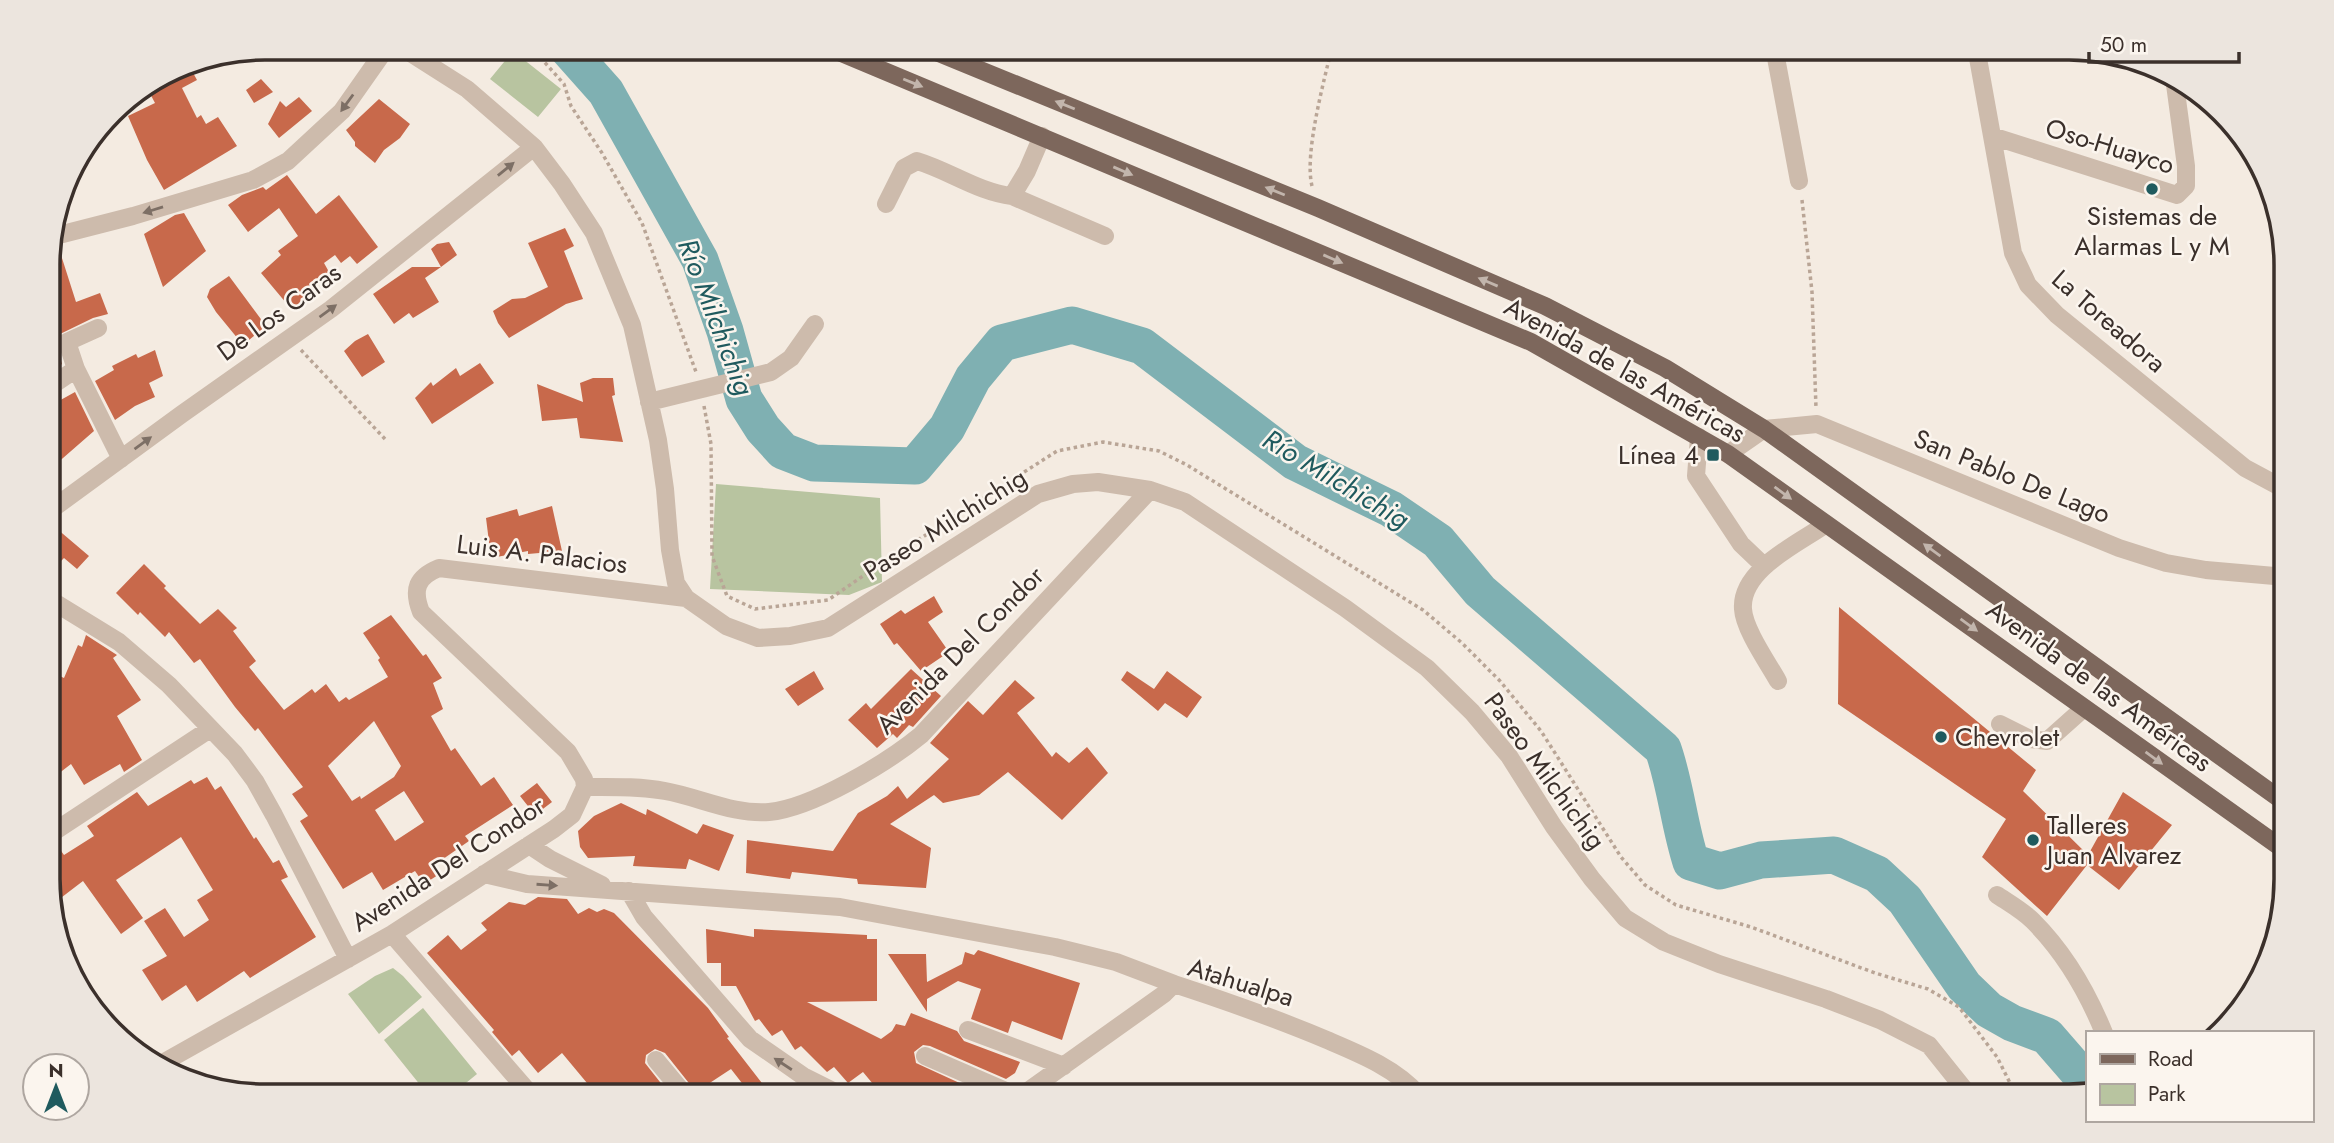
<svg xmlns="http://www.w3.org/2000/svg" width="2334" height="1143" font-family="Jost,sans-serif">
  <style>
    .green { fill: #b8c4a0 }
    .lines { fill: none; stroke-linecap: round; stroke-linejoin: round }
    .river { stroke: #7fb0b2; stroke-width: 37 }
    .building { fill: #c8694b; fill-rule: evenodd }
    .path { stroke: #b9a596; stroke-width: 3.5; stroke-dasharray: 3.5 3.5; stroke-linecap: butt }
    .minor { stroke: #cdbbac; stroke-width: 18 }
    .major { stroke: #7d675c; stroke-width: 18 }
    .oneway { fill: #c2b5ac }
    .oneway2 { fill: #7d6f65 }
    .poi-dot { fill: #1f5a5e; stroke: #fbf5ee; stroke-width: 2.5 }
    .labels { text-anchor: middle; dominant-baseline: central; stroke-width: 5; stroke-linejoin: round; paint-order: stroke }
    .street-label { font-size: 26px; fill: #3b302b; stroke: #fbf5ee }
    .poi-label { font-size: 26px; fill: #3b302b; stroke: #fbf5ee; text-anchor: start }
    .water-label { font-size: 28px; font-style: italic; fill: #1f5a5e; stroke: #fbf5ee }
    .rim { fill: none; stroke: #3b302b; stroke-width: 3.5 }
  </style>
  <rect width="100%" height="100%" fill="#f4ebe1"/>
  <path class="green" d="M513,51L561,89L538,117L490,79Z
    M716,484L880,498L882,582L849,595L710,589Z
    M393,968L403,976L422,997L379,1034L348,994L375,976Z
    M423,1008L477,1074L450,1096H429L384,1040Z"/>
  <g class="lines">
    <path class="river" d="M566,47L606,92L700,260L725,331L744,399L763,429L783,451L814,463L915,466L947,428L973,378L1002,343L1072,325L1142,346L1295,462L1391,509L1438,541L1480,591L1663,749C1676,786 1679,825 1691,862L1720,871L1761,860L1834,855L1877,874L1905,900L1964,986L1989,1010L2012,1023L2047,1036L2080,1074L2087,1091"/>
  </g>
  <path class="building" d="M187,62L197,80L182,88L197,118L201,115L206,124L218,117L237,146L164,190L147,160L128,116L155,103L146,86L182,64Z
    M261,79L273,92L254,103L246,90Z
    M299,97L312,111L279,138L268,124L280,101L286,107Z
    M379,99L410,124L400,138L384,150L375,163L355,146V142L346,130Z
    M287,175L316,214L339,195L378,247L357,264L350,256L341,263L335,255L324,263L329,272L308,288L312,293L292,310L261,273L281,255L278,251L298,236L279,208L248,232L228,205L242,195L263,187L266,190Z
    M184,213L206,251L163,287L144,234L175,215Z
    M565,228L574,246L564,251L583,299L566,304L509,338L498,323L493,311L512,299L525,298L548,287L528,243Z
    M449,242L457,255L441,267L431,249L437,244Z
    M61,255L76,302L100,293L108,314L93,318L58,335L56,345L62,364L48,374V309L52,315L55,314L48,293V259Z
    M412,267H441L425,278L439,302L413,318L409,313L394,324L373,294Z
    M229,276L266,326L243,345L216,312L207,297L210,289Z
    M368,334L385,362L362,377L344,351L355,341Z
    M155,350L163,376L149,383L155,397L135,406L115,420L95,381L114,370L112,366L136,354L138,358Z
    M480,363L494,383L432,424L415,398L431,382L433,386L456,368L460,376Z
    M593,378H613L615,395L612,396L623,442L580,438L577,418L542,421L537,384L583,402L580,383Z
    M75,392L94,431L55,465L48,455V407Z
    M552,506L562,551L528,554V551L491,558L486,518L517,509L519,516Z
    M56,528L89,556L77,569L64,558L57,565L48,557V536Z
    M144,564L166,586L164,588L200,624L218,609L237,628L233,631L256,661L249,667L284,710L312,689L315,693L326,684L339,702L346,697L349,700L388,677L378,660L380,658L363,633L391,615L423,656L426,654L442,678L433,683L443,709L431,716L451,751L455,748L481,786L494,777L513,805L465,836L469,841L433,866L438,875L424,884L415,871L383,890L372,872L343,889L300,821L308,816L292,794L303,787L258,728L255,731L235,707L200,659L194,663L169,632L165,637L140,612L138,615L116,593ZM374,721L401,766L394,777L361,799L360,796L352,801L328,766ZM404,791L424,822L395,841L375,810Z
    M934,596L943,612L928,622L949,652L921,671L897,643L894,645L880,624L901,610L905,614Z
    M1839,607L2036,770L2023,791L2088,855L2123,792L2172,825L2119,890L2087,865L2047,916L1982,857L2006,819L1838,704Z
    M86,635L117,655L113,658L141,700L117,716L142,760L124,772L120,764L84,785L71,764L49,781V671L64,678L78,645L82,647Z
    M911,669L941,696L913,727L909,725L897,738L893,734L877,748L848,720L866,703L871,709Z
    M814,671L824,689L798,706L785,689Z
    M1127,671L1154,689L1167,671L1202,697L1187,718L1165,703L1158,711L1121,680Z
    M1015,680L1035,698L1017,713L1052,757L1056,752L1069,763L1087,747L1108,773L1062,820L1008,772L979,795L943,803L934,795L890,824L931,848L926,888L858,884L857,879L792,872L790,879L746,873L747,840L833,851L858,813L887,796L898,786L907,799L949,759L930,743L968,701L983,715Z
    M207,777L215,790L221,786L254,839L256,837L273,863L279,860L288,877L281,880L316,937L250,978L244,971L197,1002L186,985L162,1001L142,970L167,956L144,921L165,908L184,937L209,920L197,900L213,890L181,837L116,880L143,918L121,934L83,881L49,907V846L56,844L64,855L94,836L87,826L137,792L148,806L191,780L194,784Z
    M537,783L552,802L535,815L520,796Z
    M621,803L646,815L647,809L697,834L703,824L734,835L719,871L689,859L686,869L633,866L635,856L588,858L580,847L578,831L594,816Z
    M538,897L567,899L578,914L589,908L597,912L604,909L614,913L708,1008L729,1037L727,1038L772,1096H752L731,1069L696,1092L665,1053L655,1049L646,1055L645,1063L671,1096H571L587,1083L562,1053L538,1073L519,1050L512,1056L492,1032L494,1030L427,953L448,935L461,950L487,930L481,923L509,902L525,905Z
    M706,929L754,937V929L867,935V939H877V1001L807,1002L881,1039L892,1031L896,1024L905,1026L911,1013L957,1031L964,1041L1020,1062L1015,1073L1006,1079L930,1046L923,1045L914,1052L916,1063L977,1091L973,1096H883L863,1072L848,1083L834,1067L827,1072L801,1046L795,1050L782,1030L772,1036L759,1019L755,1021L736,986H721V963H707Z
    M978,950L1080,983L1062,1040L1012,1021L1008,1033L971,1019L981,989L958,981L927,999V1012L888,954H926L927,982L962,964L965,952L974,955Z"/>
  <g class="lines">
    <path class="path" d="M531,47L564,84L571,106L602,153L642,223L696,372
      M1312,186C1304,154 1324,81 1332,47
      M1802,200L1812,292L1816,408
      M301,350L385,439
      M704,406L711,444L712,556L727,596L755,609L828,600L882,563L1057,451L1103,442L1159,451L1187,465L1423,610L1462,643L1500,681L1541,731L1621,857L1645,885L1676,905L1751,927L1875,973L1928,989L1959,1007L1997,1057L2016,1095"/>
    <path class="minor" d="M401,47L467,89L534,147L562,184L594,233L632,325L658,440L665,489L670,550L676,583L686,598L726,626L758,638L790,636L828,628L1038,494L1073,484L1098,482L1150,490L1185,502L1345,608L1427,668L1472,712L1509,756L1554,827L1592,879L1625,918L1664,942L1719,964L1826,999L1880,1020L1929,1045L1969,1095
      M1774,47L1799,181
      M1976,47L2013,253L2028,285L2057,315L2245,468L2286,490
      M1992,136L2177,195L2186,186V166L2174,77
      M1012,196L1105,236
      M886,204L904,168L917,161C950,171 978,192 1012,196L1027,171L1042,136
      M51,237L133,216L253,180L288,161L342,111L387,47
      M76,369L67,342L98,328
      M48,388L76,369L121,459
      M649,402L771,372L791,358L815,324
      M1699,437L1696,476L1741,544L1763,565
      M1728,454L1764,429L1817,424L2119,548L2166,563L2206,570L2286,577
      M48,512L182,414L331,309L534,147
      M49,599L119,642L169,685L235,754L255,781L274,815L348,959
      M1778,681C1768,663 1744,629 1743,609C1740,569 1800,543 1826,524
      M2000,724L2030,739L2047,741L2084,708
      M585,787L584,779L568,752L421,612C412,589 417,577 439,568L686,598
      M49,835L210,729
      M529,845L550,859L602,885
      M484,874L527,884L840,907L1055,947L1116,962L1174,984
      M629,891L644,917L750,1039L803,1076L843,1096
      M1997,895C2009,903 2023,911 2033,921C2065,953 2087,991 2104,1033
      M392,934L532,1096
      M968,1030L1064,1066
      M925,1056L1017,1096
      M656,1060L686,1096
      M159,1065L392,934L554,829L572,815L585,787C611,787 639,786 665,791C699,797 734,815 769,812C812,808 887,763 921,735L1150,490
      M1021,1096L1164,994L1174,984C1226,1001 1277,1019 1327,1040C1360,1054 1395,1068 1419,1095"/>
    <path class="major" d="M827,47L1531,342L1728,454L2287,852
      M924,47L1318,208L1545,306L1665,368L1764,429L2287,804"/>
  </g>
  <defs><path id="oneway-solid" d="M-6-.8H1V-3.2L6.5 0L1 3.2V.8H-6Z" transform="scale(1.75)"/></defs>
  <g class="oneway">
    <use href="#oneway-solid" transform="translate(913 83) rotate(22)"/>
    <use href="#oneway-solid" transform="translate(1065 105) rotate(-158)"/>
    <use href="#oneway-solid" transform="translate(1123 171) rotate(23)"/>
    <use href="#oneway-solid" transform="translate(1275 191) rotate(-158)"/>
    <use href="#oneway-solid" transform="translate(1333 259) rotate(23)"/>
    <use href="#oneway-solid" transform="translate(1488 282) rotate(-157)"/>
    <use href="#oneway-solid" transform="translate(1783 493) rotate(36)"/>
    <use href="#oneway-solid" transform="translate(1932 550) rotate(-144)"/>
    <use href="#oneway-solid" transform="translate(1969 625) rotate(36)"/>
    <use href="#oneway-solid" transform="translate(2154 758) rotate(36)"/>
  </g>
  <g class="oneway2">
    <use href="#oneway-solid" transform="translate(347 103) rotate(126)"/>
    <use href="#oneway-solid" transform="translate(506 169) rotate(-39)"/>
    <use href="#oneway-solid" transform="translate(153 210) rotate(163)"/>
    <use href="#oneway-solid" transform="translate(328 311) rotate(-36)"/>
    <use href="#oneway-solid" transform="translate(143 443) rotate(-36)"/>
    <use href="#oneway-solid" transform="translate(547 885) rotate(4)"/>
    <use href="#oneway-solid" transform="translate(783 1064) rotate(-147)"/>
  </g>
  <g class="poi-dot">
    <circle cx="2152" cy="189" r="7"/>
    <rect x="1706" y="448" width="14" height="14" rx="3.5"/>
    <circle cx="1941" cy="737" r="7"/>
    <circle cx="2033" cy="840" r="7"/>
  </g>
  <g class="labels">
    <g class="street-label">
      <text transform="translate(2110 146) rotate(17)">Oso-Huayco</text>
      <text transform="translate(279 312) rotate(-36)">De Los Caras</text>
      <text transform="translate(2109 321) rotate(41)">La Toreadora</text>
      <text transform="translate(1625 370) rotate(29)">Avenida de las Américas</text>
      <text transform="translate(2012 476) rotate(22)">San Pablo De Lago</text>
      <text transform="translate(945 524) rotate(-32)">Paseo Milchichig</text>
      <text transform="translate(542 554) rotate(7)">Luis A. Palacios</text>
      <text transform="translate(960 650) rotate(-45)">Avenida Del Condor</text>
      <text transform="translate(2099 686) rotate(36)">Avenida de las Américas</text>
      <text transform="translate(1545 771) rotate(54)">Paseo Milchichig</text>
      <text transform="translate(448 864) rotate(-33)">Avenida Del Condor</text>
      <text transform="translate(1241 982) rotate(17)">Atahualpa</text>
    </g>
    <g class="poi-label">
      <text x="2152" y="216" text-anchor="middle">Sistemas de<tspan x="2152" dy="30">Alarmas L y M</tspan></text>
      <text x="1699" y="455" text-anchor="end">Línea 4</text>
      <text x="1955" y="737">Chevrolet</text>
      <text x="2047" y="825">Talleres<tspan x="2047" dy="30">Juan Alvarez</tspan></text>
    </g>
    <g class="water-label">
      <text transform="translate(716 317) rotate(69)">Río Milchichig</text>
      <text transform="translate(1336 479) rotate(31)">Río Milchichig</text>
    </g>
  </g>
  <path d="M0 0H2334V1143H0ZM265 60H2069A205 205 0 0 1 2274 265V879A205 205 0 0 1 2069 1084H265A205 205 0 0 1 60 879V265A205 205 0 0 1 265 60Z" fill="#ece5de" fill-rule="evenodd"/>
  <path class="rim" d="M265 60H2069A205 205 0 0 1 2274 265V879A205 205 0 0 1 2069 1084H265A205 205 0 0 1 60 879V265A205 205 0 0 1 265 60Z"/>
  <rect x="2086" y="1031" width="228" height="91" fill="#fbf5ee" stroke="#aea6a0" stroke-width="2"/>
  <rect x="2100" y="1054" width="35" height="10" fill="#7d675c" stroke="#aea6a0" stroke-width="2"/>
  <text x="2148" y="1066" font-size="21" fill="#3b302b">Road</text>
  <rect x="2100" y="1084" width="35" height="21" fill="#b8c4a0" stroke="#aea6a0" stroke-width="2"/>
  <text x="2148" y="1101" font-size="21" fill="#3b302b">Park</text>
  <g transform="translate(56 1087)"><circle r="33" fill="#fbf5ee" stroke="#aea6a0" stroke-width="2"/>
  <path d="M0-5L12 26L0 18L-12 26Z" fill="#1f5a5e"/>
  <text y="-10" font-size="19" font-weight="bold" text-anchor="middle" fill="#3b302b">N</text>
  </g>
  <path d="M2089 52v10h150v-10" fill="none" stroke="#3b302b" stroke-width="3.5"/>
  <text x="2100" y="52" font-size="21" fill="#3b302b" stroke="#fbf5ee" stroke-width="5" paint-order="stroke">50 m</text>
</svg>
